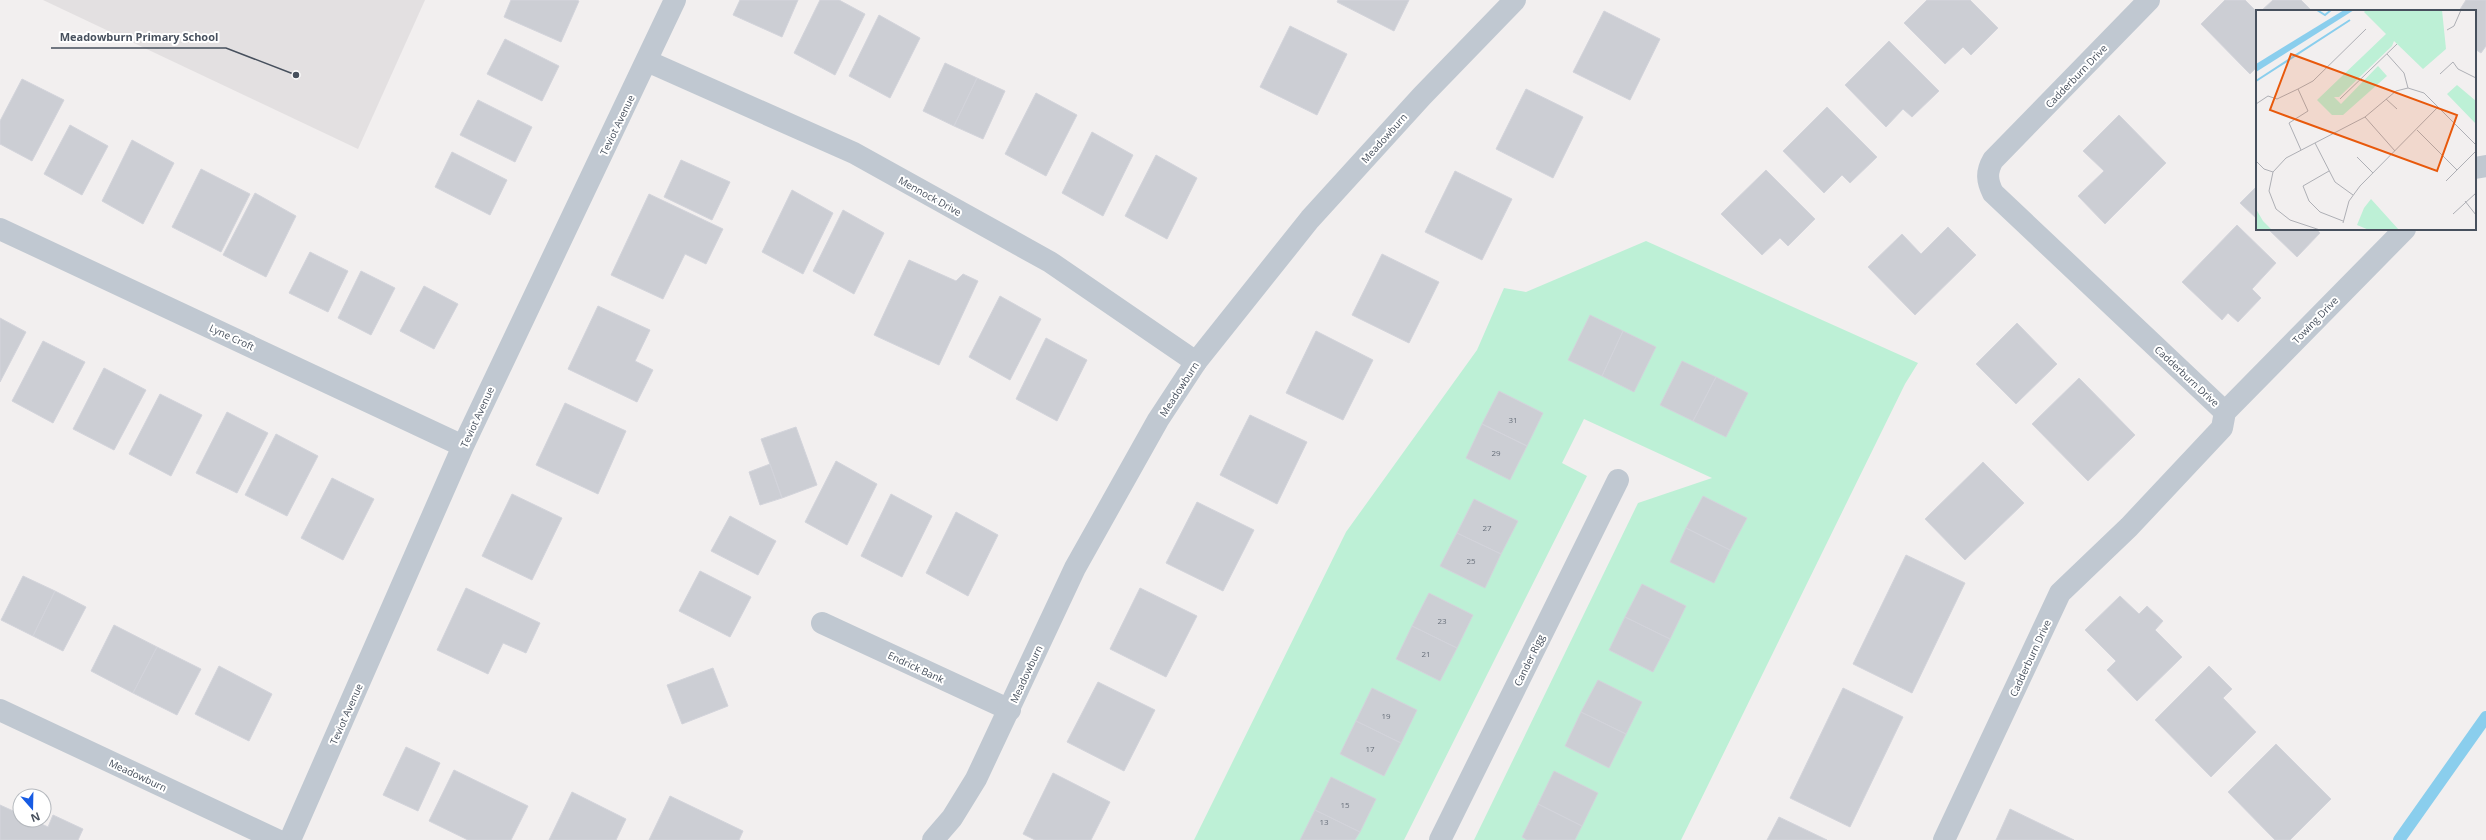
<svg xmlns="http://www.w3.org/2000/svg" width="2486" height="840" font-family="'Open Sans',sans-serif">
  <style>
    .education { fill: #e3e0e1 }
    .green { fill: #bdf0d6 }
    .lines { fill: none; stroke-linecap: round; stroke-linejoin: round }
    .stream { stroke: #8aceed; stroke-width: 12 }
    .building { fill: #ccced4; stroke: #d3d4db }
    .minor { stroke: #c0c8d1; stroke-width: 22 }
    .tertiary { stroke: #c0c8d1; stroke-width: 22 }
    .labels { text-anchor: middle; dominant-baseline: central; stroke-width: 4; stroke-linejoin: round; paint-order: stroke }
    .number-label { font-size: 8px; fill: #68707b }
    .street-label { font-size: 10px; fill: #47505d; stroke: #fff }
    .inset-river { fill: none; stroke: #8aceed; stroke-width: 2 }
    .inset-road { fill: none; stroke: #aeafb5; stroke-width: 1 }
    .view { fill: #e8590c; fill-opacity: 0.15; stroke: #e8590c; stroke-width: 2 }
    .inset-edge { fill: none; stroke: #47505d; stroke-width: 2 }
    .leader { fill: none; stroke: #47505d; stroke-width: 1.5 }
    .callout-dot { fill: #47505d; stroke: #fff; stroke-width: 1.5 }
    .callout-label { font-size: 11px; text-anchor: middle; font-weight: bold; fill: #47505d; stroke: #fff; stroke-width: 4; stroke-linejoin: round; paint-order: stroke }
  </style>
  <rect width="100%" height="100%" fill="#f2efef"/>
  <path class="education" d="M43,0H425L358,149Z"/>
  <path class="green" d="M1646,241L1918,363L1905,384L1681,840H1474L1638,503L1712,478L1584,419L1562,463L1587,476L1404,840H1194L1346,532L1477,350L1504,288L1526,292Z"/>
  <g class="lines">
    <path class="stream" d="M2399,840L2486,717"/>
  </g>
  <path class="building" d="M511,0H576L579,1L561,42L504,17Z
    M740,0H798L782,37L733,15Z
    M820,0H839L865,14L835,75L794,53Z
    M1338,0H1409L1394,31L1337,2Z
    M1927,0H1970L1998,28L1971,55L1963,47L1945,64L1904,23Z
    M2225,0H2245L2257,12V67L2250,74L2201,24Z
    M2273,0H2301L2312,11H2261Z
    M2466,0H2486V46L2481,53L2475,49V11H2459Z
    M1604,11L1660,39L1630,100L1573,72Z
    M879,15L920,38L890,98L849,76Z
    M1290,26L1347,54L1317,115L1260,87Z
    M505,39L559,66L542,101L487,74Z
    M1889,41L1939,91L1912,117L1903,109L1886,127L1845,85Z
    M945,63L977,78L954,126L923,111Z
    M977,78L1005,91L983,139L954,126Z
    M22,79L64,100L32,161L0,144V121Z
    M1526,89L1583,117L1553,178L1496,149Z
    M1036,93L1077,115L1046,176L1005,154Z
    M478,100L532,127L515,162L460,135Z
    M1827,107L1877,157L1850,183L1842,175L1824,193L1783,151Z
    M2119,115L2166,163L2105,224L2078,196L2104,171L2083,151Z
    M70,125L108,146L82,195L44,174Z
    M1092,132L1133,155L1103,216L1062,193Z
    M132,140L174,163L143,224L102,201Z
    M452,152L507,180L490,215L435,187Z
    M1156,155L1197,178L1167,239L1125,216Z
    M681,160L730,182L712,220L664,197Z
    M201,169L250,194L221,252L172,227Z
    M1766,170L1815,219L1788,246L1780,238L1762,255L1721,214Z
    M1455,171L1512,199L1482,260L1425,232Z
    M2257,186V219L2240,203Z
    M792,190L833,213L803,274L762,252Z
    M255,193L296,216L266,277L223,255Z
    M649,194L723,229L706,264L685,254L663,299L611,275Z
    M843,210L884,233L854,294L813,271Z
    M2237,225L2276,263L2252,289L2261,298L2238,322L2228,313L2222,320L2182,282Z
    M1948,227L1976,255L1915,315L1868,267L1902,234L1921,254Z
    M2268,229H2316L2320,233L2297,257Z
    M310,252L348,271L328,312L289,293Z
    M1382,254L1439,282L1409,343L1352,315Z
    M909,260L956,281L963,274L978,281L939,365L874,335Z
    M361,271L395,288L371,335L338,318Z
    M424,286L458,304L434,349L400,331Z
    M1000,296L1041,319L1010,380L969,357Z
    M598,306L650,330L635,361L653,370L637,402L568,369Z
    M1590,315L1623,331L1602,376L1568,360Z
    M0,318L26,332L0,382Z
    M2017,323L2057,364L2016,404L1976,364Z
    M1316,331L1373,360L1343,420L1286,393Z
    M1623,331L1656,347L1634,392L1602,376Z
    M1046,338L1087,360L1057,421L1016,399Z
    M43,341L85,362L53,423L12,401Z
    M1682,361L1716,377L1693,421L1660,405Z
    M104,368L146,390L114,450L73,429Z
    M1716,377L1748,393L1726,437L1693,421Z
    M2079,378L2135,435L2088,481L2032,424Z
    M1499,391L1543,413L1527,446L1482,424Z
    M160,394L202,415L171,476L129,454Z
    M565,403L626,431L598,494L536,465Z
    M227,412L268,433L237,493L196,473Z
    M1250,415L1307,442L1277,504L1220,475Z
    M1482,424L1527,446L1510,480L1466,458Z
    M796,427L817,485L782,498L761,439Z
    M276,434L318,456L287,516L245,495Z
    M836,461L877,484L847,545L805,522Z
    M1983,462L2024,503L1965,560L1925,519Z
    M770,464L782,498L760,505L749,472Z
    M332,478L374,499L343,560L301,538Z
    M512,494L562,518L532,580L482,556Z
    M891,494L932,516L902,577L861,556Z
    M1703,496L1747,518L1730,550L1686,528Z
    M1474,499L1518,521L1501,554L1457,533Z
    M1197,502L1254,530L1223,591L1166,563Z
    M956,512L998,535L968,596L926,573Z
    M730,516L776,541L758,575L711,551Z
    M1686,528L1730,550L1714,583L1670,562Z
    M1457,533L1501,554L1485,588L1440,566Z
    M1906,555L1965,583L1912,693L1853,664Z
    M700,571L751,597L730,637L679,611Z
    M23,576L55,591L33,636L1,620Z
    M1642,584L1686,606L1670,639L1625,617Z
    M466,588L540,623L526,653L503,643L488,674L437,650Z
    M1140,588L1197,616L1166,677L1110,649Z
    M55,591L86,607L63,651L33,636Z
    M1429,593L1473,615L1457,648L1412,626Z
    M2120,596L2139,614L2147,606L2163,621L2155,630L2182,657L2137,701L2107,670L2116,661L2085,630Z
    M1625,617L1670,639L1653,672L1609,650Z
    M114,625L157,647L133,693L91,671Z
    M1412,626L1457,648L1440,681L1396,659Z
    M157,647L201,669L177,715L133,693Z
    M219,666L272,694L249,741L195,714Z
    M2209,666L2232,689L2223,698L2256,732L2211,777L2155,720Z
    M713,668L728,706L682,724L667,685Z
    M1598,680L1642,702L1626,734L1581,712Z
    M1098,682L1155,710L1124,771L1067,742Z
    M1372,688L1417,710L1401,743L1356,721Z
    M1843,688L1903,717L1850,827L1790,798Z
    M1581,712L1626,734L1609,768L1565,746Z
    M1356,721L1401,743L1384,776L1340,754Z
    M2276,744L2331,799L2290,840H2275L2228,792Z
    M406,747L440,763L418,811L383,795Z
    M454,770L528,806L511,840H468L429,821Z
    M1554,771L1598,793L1582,826L1538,804Z
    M1053,773L1110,802L1091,840H1035L1023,834Z
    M1331,777L1376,799L1360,832L1315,810Z
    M572,792L626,819L616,840H549Z
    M670,796L743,831L739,840H649Z
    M1538,804L1582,826L1575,840H1527L1522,837Z
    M0,805L20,814V820H33L48,827L53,815L83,829L78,840H0Z
    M2010,809L2074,840H1996Z
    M1315,810L1360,832L1355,840H1300Z
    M1779,817L1827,840H1767Z"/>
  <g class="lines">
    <path class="minor" d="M647,61L854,153L1050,262L1196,362
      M2475,168L2486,166
      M0,229L463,446
      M2225,412L2405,229
      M822,623L1010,710
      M290,840L463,446L675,0
      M1440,840L1618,480
      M1944,840L2060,593L2129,527L2222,428L2225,412L1993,193C1987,181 1986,172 1993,160L2149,0"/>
    <path class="tertiary" d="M0,710L277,840
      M933,840L952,818L976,779L1075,568L1158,420L1196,362L1310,219L1422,96L1515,0"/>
  </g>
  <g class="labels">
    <g class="number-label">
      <text x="1513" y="419">31</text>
      <text x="1496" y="452">29</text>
      <text x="1487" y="527">27</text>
      <text x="1471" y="560">25</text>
      <text x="1442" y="620">23</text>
      <text x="1426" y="653">21</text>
      <text x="1386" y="715">19</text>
      <text x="1370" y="748">17</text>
      <text x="1345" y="804">15</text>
      <text x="1324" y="821">13</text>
    </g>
    <g class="street-label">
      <text transform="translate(2076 76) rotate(-46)">Cadderburn Drive</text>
      <text transform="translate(617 125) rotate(-64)">Teviot Avenue</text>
      <text transform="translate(1384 138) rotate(-48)">Meadowburn</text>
      <text transform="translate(930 196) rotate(29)">Mennock Drive</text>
      <text transform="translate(2315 320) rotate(-46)">Towing Drive</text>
      <text transform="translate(232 337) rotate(25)">Lyne Croft</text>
      <text transform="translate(2187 376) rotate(43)">Cadderburn Drive</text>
      <text transform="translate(1179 389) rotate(-57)">Meadowburn</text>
      <text transform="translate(477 417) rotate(-65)">Teviot Avenue</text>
      <text transform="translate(2030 658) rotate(-65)">Cadderburn Drive</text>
      <text transform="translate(1529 660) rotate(-64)">Cander Rigg</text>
      <text transform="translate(916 667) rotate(25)">Endrick Bank</text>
      <text transform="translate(1026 674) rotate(-65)">Meadowburn</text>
      <text transform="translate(346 714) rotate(-66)">Teviot Avenue</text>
      <text transform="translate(138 775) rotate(25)">Meadowburn</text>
    </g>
  </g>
  <g transform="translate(2256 10)">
    <rect width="220" height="220" fill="#f2efef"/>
    <path d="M110,0H186L190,39L167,59L138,31L136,36L83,87H78L85,94L122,56L131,66L87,105H76L61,90L130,24L108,2ZM201,75L220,91V114L191,84ZM115,189L143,220H113L101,215L108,198ZM0,199L7,211L16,220H0Z" fill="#bdf0d6"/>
    <path d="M88,0H98L0,62V54Z" fill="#8aceed"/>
    <path class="inset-river" d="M61,0L69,5L75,0M0,71L94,10"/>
    <path class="inset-road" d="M191,20L198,16L205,0H209M131,44L148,63L152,78M184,64L197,52L202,59L220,68M84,89L141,34M130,89L141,99M0,94L12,86L21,89L42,79M109,107L139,141M161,120L201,160M59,133L79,172L97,185M45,140L33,113L52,101L42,79L57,71L110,19M101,147L117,163M0,151L8,159L17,162M73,161L47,176L53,191L64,202L87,211M190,171L220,141M209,191L220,205M197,204L220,183M87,213L93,191L104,176L182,97M64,220L34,210L20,199L13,181L17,162L30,148L109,107L140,81L152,78L168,83L220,135"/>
    <path class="view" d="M35,44L201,105L181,161L14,100Z"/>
    <rect width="220" height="220" class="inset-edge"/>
  </g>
  <path class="leader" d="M296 75L226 48H51"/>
  <circle class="callout-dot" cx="296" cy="75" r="4"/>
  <g class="callout-label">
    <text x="139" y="41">Meadowburn Primary School</text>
  </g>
  <g transform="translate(32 808) rotate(160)"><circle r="19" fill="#ffffff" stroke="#b5b9be"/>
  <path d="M0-3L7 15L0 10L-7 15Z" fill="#175be3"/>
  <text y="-6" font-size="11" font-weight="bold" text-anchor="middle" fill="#47505d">N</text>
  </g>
</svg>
